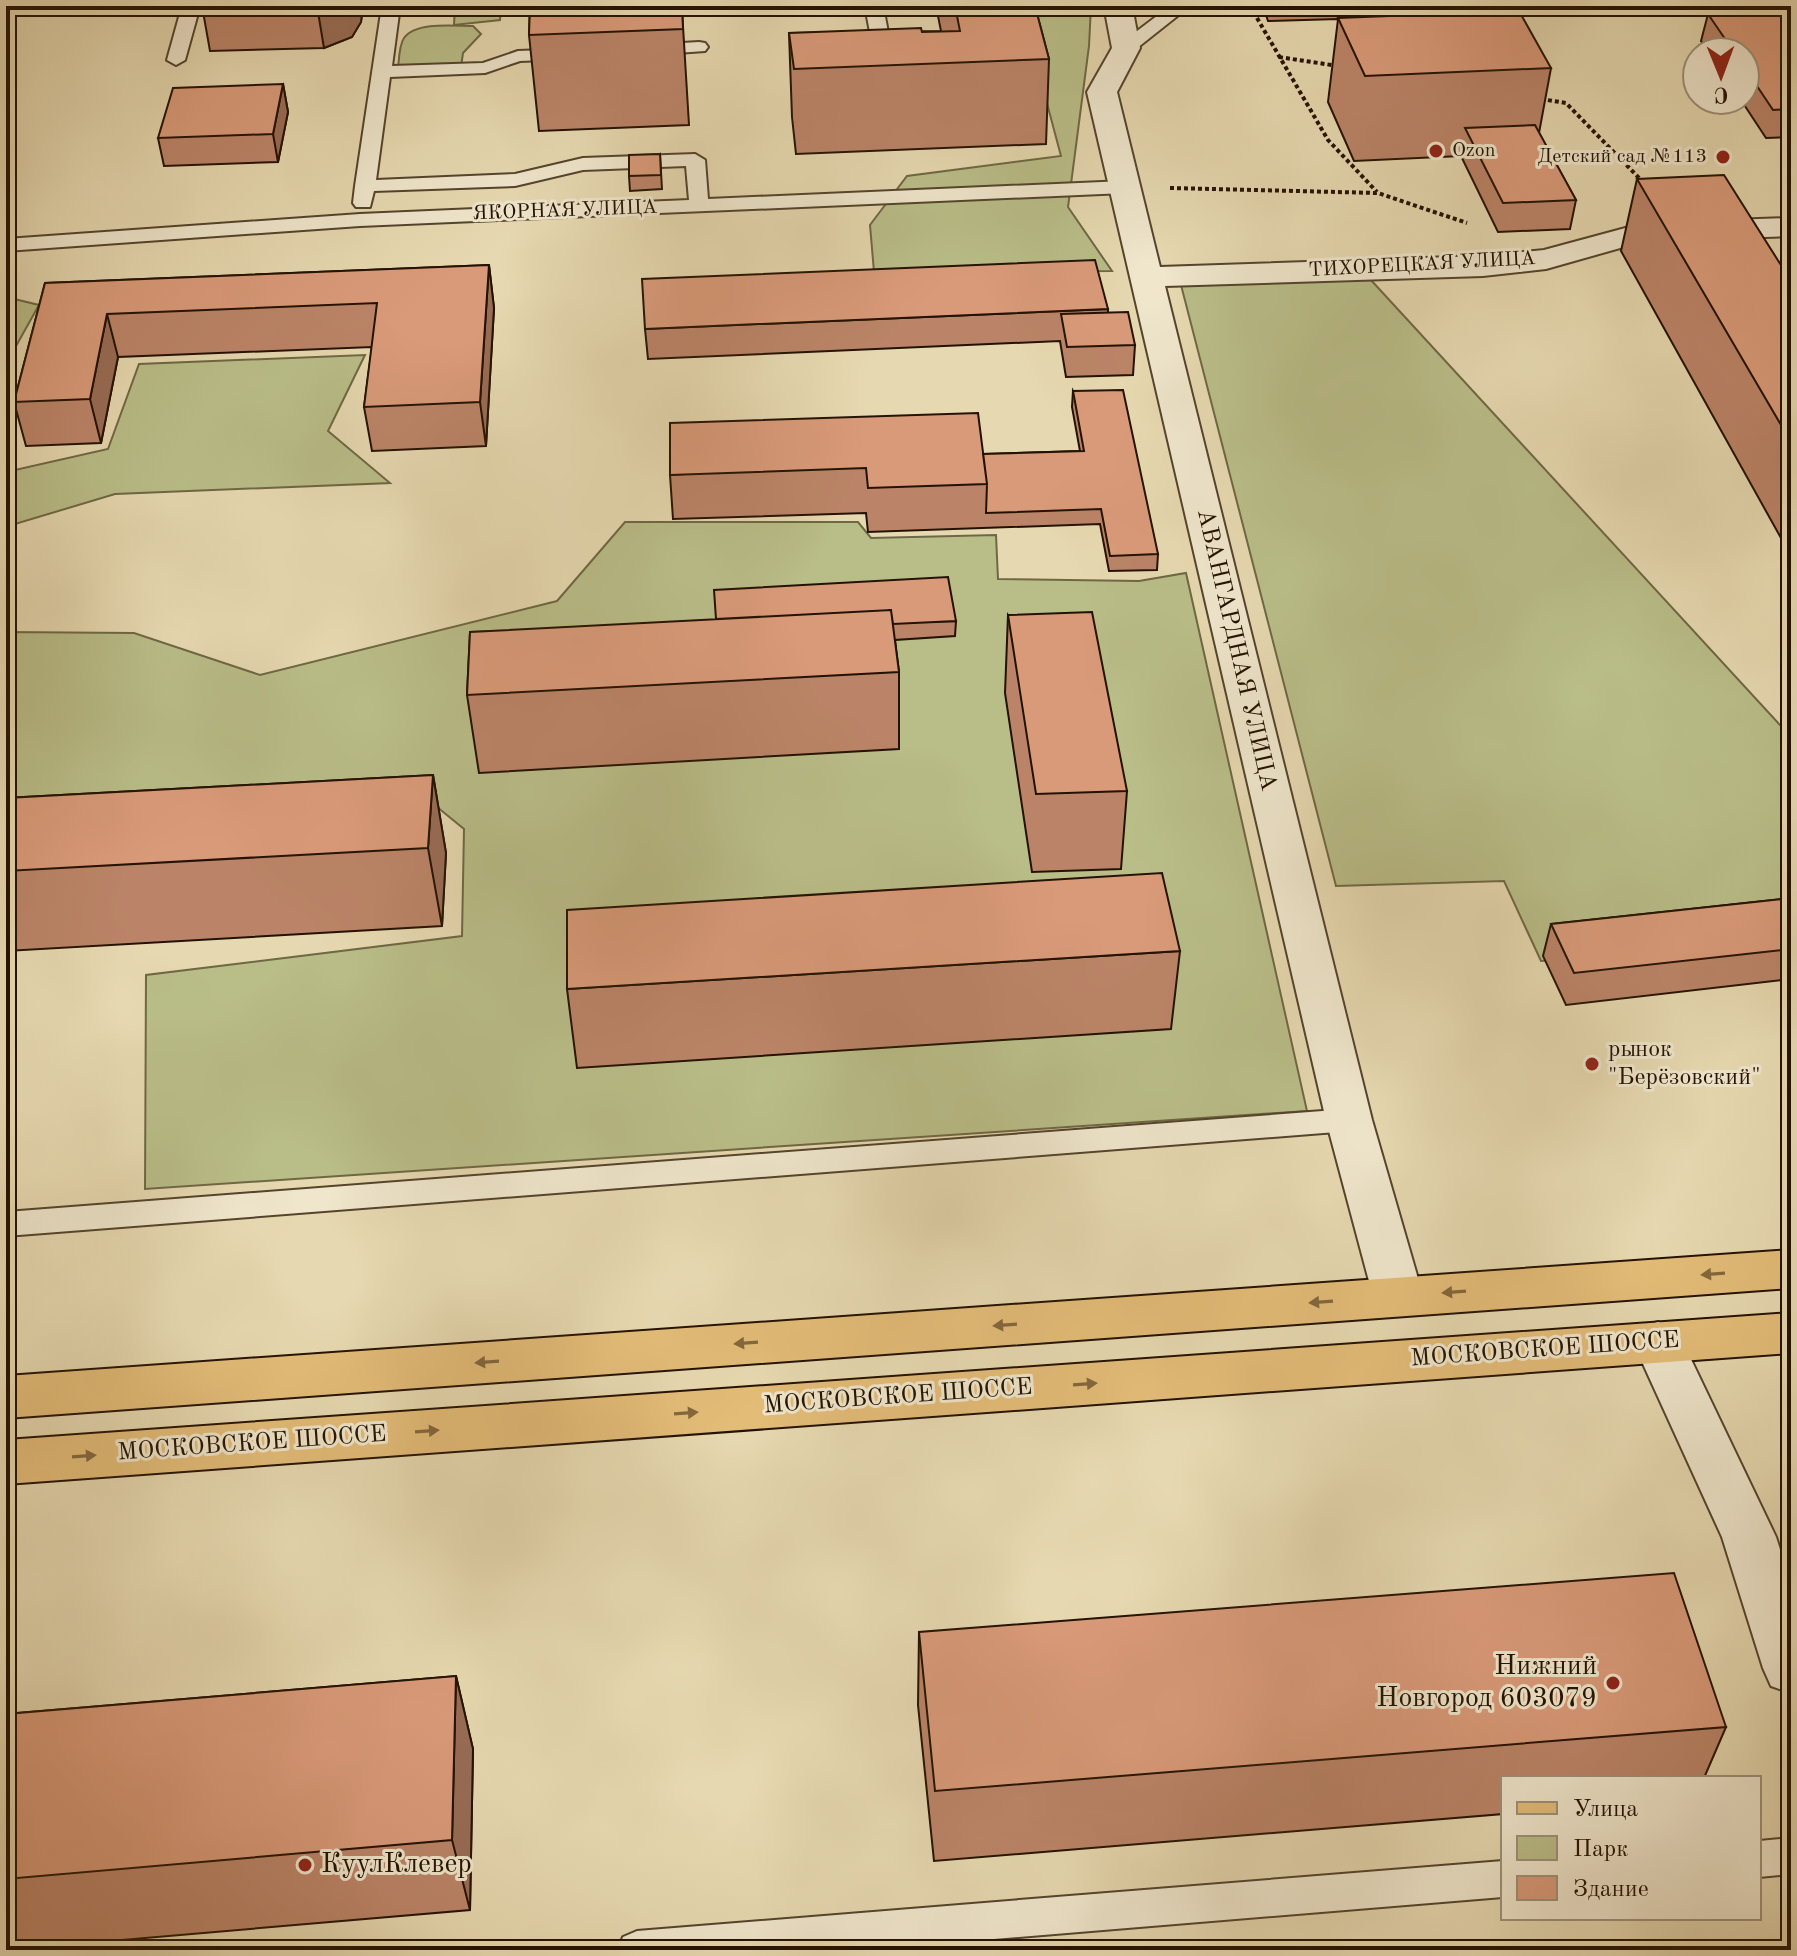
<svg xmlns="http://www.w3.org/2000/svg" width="1797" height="1956" font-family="'Old Standard TT',serif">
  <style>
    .green { fill: #b9bd88; stroke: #6e6844; stroke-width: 2 }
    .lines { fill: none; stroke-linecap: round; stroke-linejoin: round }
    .lane-casing { stroke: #54442c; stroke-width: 4 }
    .street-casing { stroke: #54442c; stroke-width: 4 }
    .primary-casing { stroke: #241200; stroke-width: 4 }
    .path { stroke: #241200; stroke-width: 4; stroke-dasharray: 4 3; stroke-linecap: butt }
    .lane { fill: #efe6cc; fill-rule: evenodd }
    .street { fill: #efe6cc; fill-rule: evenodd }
    .primary { fill: #e3bc78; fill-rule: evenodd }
    .wall { fill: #bb8468; stroke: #241200; stroke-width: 2 }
    .shaded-wall { fill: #986c55; stroke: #241200; stroke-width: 2 }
    .building { fill: #d99a79; stroke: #241200; stroke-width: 2 }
    .oneway { fill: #84673c }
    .poi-dot { fill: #8f2418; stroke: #efe6cc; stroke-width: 3 }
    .labels { text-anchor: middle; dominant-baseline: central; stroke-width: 6; stroke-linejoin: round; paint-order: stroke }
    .far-poi-label { font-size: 20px; fill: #241200; stroke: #efe6cc; text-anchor: start }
    .far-street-label { font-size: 20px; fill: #241200; stroke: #efe6cc }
    .street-label { font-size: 24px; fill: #241200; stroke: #efe6cc }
    .poi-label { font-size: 24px; fill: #241200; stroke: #efe6cc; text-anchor: start }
    .near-poi-label { font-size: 28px; fill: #241200; stroke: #efe6cc; text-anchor: end }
  </style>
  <rect width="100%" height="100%" fill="#e6d8b0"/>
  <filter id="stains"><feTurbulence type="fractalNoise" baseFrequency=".0025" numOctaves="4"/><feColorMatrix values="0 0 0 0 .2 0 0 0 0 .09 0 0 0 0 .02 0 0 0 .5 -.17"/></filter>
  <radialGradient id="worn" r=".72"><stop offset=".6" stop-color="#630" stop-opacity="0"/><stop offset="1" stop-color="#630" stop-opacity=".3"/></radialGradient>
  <path class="green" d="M455,6H501L500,20L454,25Z
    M1021,6H1091L1089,46L1068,207L1112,271L874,272L870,225L907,176L1061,156Z
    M473,26L481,34L463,53L461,67L398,69C399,60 399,45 404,38C416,21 456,26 473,26Z
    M1370,279L1791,737V946L1541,961L1504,881L1336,886L1181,285Z
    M6,297L39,305L6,364Z
    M365,355L328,431L390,483L115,494L15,524L6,472L108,449L139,364Z
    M625,522H858L871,538L996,535L998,579L1139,581L1186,573L1307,1111L145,1189L146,975L462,936L464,829L426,798L6,805L9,804L14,726L6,725V632L134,633L260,675L557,601Z"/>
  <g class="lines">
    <defs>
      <path id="lane" d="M182,6H200L185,60L176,65L167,60Z
        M382,6H400L392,66L483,63L518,51L570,49L579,54L570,59L520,61L485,73L390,77L376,180L515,174L583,158L695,154L705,160L708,199L1125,181L1135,187L1125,193L360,226L6,251V239L360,214L689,200L686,166L583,170L515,186L374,191L370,207H356L353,203L355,186Z
        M865,6H883L894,64L891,68H879L876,64Z
        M1170,6H1190L1132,52H1120L1117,48L1120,44Z
        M699,42L705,43L708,47L705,51L648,55L639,50L648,45Z
        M1349,1109L1359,1112L1364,1120L1359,1128L1349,1131L6,1236V1212Z
        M1791,1838V1874L1759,1877V1841Z
        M1503,1861V1897L862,1950H618L623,1937L637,1931Z"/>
      <path id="street" d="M1104,6H1132L1140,48L1117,92L1160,267L1483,256L1544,250L1644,223L1791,218V236L1645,241L1546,269L1483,276L1165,286L1372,1120L1423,1296L1415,1310L1398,1316L1381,1310L1373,1296L1326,1120L1087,92L1112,48Z
        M1658,1322L1676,1328L1776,1537L1791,1584V1693L1771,1686L1763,1668L1722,1537L1633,1342L1640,1328Z"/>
      <path id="primary" d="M1791,1250V1288L6,1418V1376Z
        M1791,1313V1353L6,1484V1440Z"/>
    </defs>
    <use href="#lane" class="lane-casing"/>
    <use href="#street" class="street-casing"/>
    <use href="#primary" class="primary-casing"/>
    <path class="path" d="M1250,6L1328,140L1377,192
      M1279,57L1338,66
      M1541,99L1566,103L1642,181
      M1170,188L1378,193L1467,223"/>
    <use href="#lane" class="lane"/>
    <use href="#street" class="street"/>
    <use href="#primary" class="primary"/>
  </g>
  <path class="wall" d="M6,6H50L48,10L6,11Z
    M202,6H363L361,22L352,37L324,48L210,51Z
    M530,6H708V9L682,10L689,125L539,131L529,35Z
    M936,6H1035L1049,59L1046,144L796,154L792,117L789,33L941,31Z
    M1263,6H1495L1494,12L1551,68L1539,133L1576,200L1570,229L1498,232L1461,156L1354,161L1328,102L1338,19L1268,21Z
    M1708,14L1791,25V137L1766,138L1741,100H1745V52H1709L1701,41Z
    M283,84L288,112L278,162L164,166L158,138Z
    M660,154L662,189L630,191L629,176Z
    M1637,179L1791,281V556L1621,251Z
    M489,265L494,308L486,446L372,451L364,407L372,347L118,357L101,443L26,446L14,402L45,283Z
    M1108,309V313L1135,345L1133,375L1066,377L1060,341L648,359L645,329Z
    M1073,391L1158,554L1157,570L1109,571L1100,524L868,532L866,513L673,519L670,475L983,454L1080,451L1072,407Z
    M1008,615L1127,791L1121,869L1032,872L1005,693Z
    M956,621L955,636L895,640L899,672V749L479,773L467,695L470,632Z
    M433,775L446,853L442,926L6,951V798Z
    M1791,898V979L1566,1005L1543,956L1551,924Z
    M1180,951L1171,1029L577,1068L567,989Z
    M919,1632L1726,1727L1704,1778H1503V1814L934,1861L918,1705Z
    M456,1676L473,1749L470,1910L6,1950V1714Z"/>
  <path class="shaded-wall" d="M317,6H363L361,22L352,37L324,48Z
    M283,84L288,112L278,162L273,134Z
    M489,265L494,308L486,446L480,402Z
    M107,314L118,357L101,443L90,399Z
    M6,726L9,735L6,746Z
    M433,775L446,853L442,926L428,848Z
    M456,1676L473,1749L470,1910L452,1840Z"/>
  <path class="building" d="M530,6H682L683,29L529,35Z
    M955,6H1035L1049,59L794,69L789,33L921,28L922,32L960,31Z
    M1519,11L1551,68L1365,76L1338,18Z
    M1781,11L1791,25V109L1773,110L1745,68V52H1734L1708,14Z
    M283,84L273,134L158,138L173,88Z
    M1535,125L1576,200L1503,203L1465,128Z
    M660,154L661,175L629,176V155Z
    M1724,175L1791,281V442L1637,179Z
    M1095,260L1108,309L645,329L642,279Z
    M489,265L480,402L364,407L377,303L107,314L90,399L14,402L45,283Z
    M1128,312L1135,345L1067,347L1061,314Z
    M1123,390L1158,554L1110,556L1101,509L986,513L987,484L983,454L1084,451L1073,391Z
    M978,413L987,484L868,488L866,468L670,475V423Z
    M948,577L956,621L893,624L891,610L716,619L714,590Z
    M891,610L899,672L467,695L470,632Z
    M1092,612L1127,791L1036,794L1008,615Z
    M433,775L428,848L6,871V798Z
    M1162,873L1180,951L567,989V910Z
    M1791,898V949L1574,973L1551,924Z
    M1674,1573L1726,1727L935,1791L919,1632Z
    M456,1676L452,1840L6,1879V1714Z"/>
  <defs><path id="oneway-solid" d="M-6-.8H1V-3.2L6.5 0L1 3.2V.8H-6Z" transform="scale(2)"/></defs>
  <g class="oneway">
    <use href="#oneway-solid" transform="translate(1713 1274) rotate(176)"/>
    <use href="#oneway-solid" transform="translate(1454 1292) rotate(176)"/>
    <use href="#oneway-solid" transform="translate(1321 1302) rotate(176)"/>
    <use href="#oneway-solid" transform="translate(1005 1325) rotate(176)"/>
    <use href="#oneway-solid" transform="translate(746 1343) rotate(176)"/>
    <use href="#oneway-solid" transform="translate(487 1362) rotate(176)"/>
    <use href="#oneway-solid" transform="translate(1085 1384) rotate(-4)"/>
    <use href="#oneway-solid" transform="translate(686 1413) rotate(-4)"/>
    <use href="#oneway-solid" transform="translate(427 1431) rotate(-4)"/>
    <use href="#oneway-solid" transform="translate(84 1456) rotate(-4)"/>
  </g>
  <g class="poi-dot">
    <circle cx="1436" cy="151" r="8"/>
    <circle cx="1723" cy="157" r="8"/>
    <circle cx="1592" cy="1064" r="8"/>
    <circle cx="1613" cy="1683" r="8"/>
    <circle cx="305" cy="1865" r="8"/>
  </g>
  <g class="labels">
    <g class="far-poi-label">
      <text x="1452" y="151">Ozon</text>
      <text x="1707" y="157" text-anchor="end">Детский сад №113</text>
    </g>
    <g class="far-street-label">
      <text transform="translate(565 211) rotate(-2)">ЯКОРНАЯ УЛИЦА</text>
      <text transform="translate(1422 265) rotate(-3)">ТИХОРЕЦКАЯ УЛИЦА</text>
    </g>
    <g class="street-label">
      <text transform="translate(1236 650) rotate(77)">АВАНГАРДНАЯ УЛИЦА</text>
      <text transform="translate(1545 1350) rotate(-4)">МОСКОВСКОЕ ШОССЕ</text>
      <text transform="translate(898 1397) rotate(-4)">МОСКОВСКОЕ ШОССЕ</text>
      <text transform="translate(252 1444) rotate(-4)">МОСКОВСКОЕ ШОССЕ</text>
    </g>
    <g class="poi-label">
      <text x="1608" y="1050">рынок<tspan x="1608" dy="28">"Берёзовский"</tspan></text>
    </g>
    <g class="near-poi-label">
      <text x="1597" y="1667">Нижний<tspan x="1597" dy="32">Новгород 603079</tspan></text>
      <text x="321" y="1865" text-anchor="start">КуулКлевер</text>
    </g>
  </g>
  <rect width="1797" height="1956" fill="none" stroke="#e6d8b0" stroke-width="32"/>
  <rect x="8" y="8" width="1781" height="1940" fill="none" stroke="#241200" stroke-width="4"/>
  <rect x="16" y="16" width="1765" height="1924" fill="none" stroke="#241200" stroke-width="2"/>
  <rect x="1501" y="1776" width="260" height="144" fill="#efe6cc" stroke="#9e917a" stroke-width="2"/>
  <rect x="1517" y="1802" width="40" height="12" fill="#e3bc78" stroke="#9e917a" stroke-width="2"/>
  <text x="1573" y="1816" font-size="24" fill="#241200">Улица</text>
  <rect x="1517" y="1836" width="40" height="24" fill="#b9bd88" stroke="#9e917a" stroke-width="2"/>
  <text x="1573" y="1856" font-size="24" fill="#241200">Парк</text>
  <rect x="1517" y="1876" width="40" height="24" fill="#d99a79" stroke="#9e917a" stroke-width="2"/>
  <text x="1573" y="1896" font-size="24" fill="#241200">Здание</text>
  <g transform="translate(1721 76) rotate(179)"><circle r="38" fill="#efe6cc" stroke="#9e917a" stroke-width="2"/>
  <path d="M0-6L14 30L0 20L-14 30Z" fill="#8f2418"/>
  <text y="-12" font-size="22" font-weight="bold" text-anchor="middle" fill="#241200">С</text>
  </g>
  <rect width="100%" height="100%" filter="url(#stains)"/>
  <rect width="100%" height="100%" fill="url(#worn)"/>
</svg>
